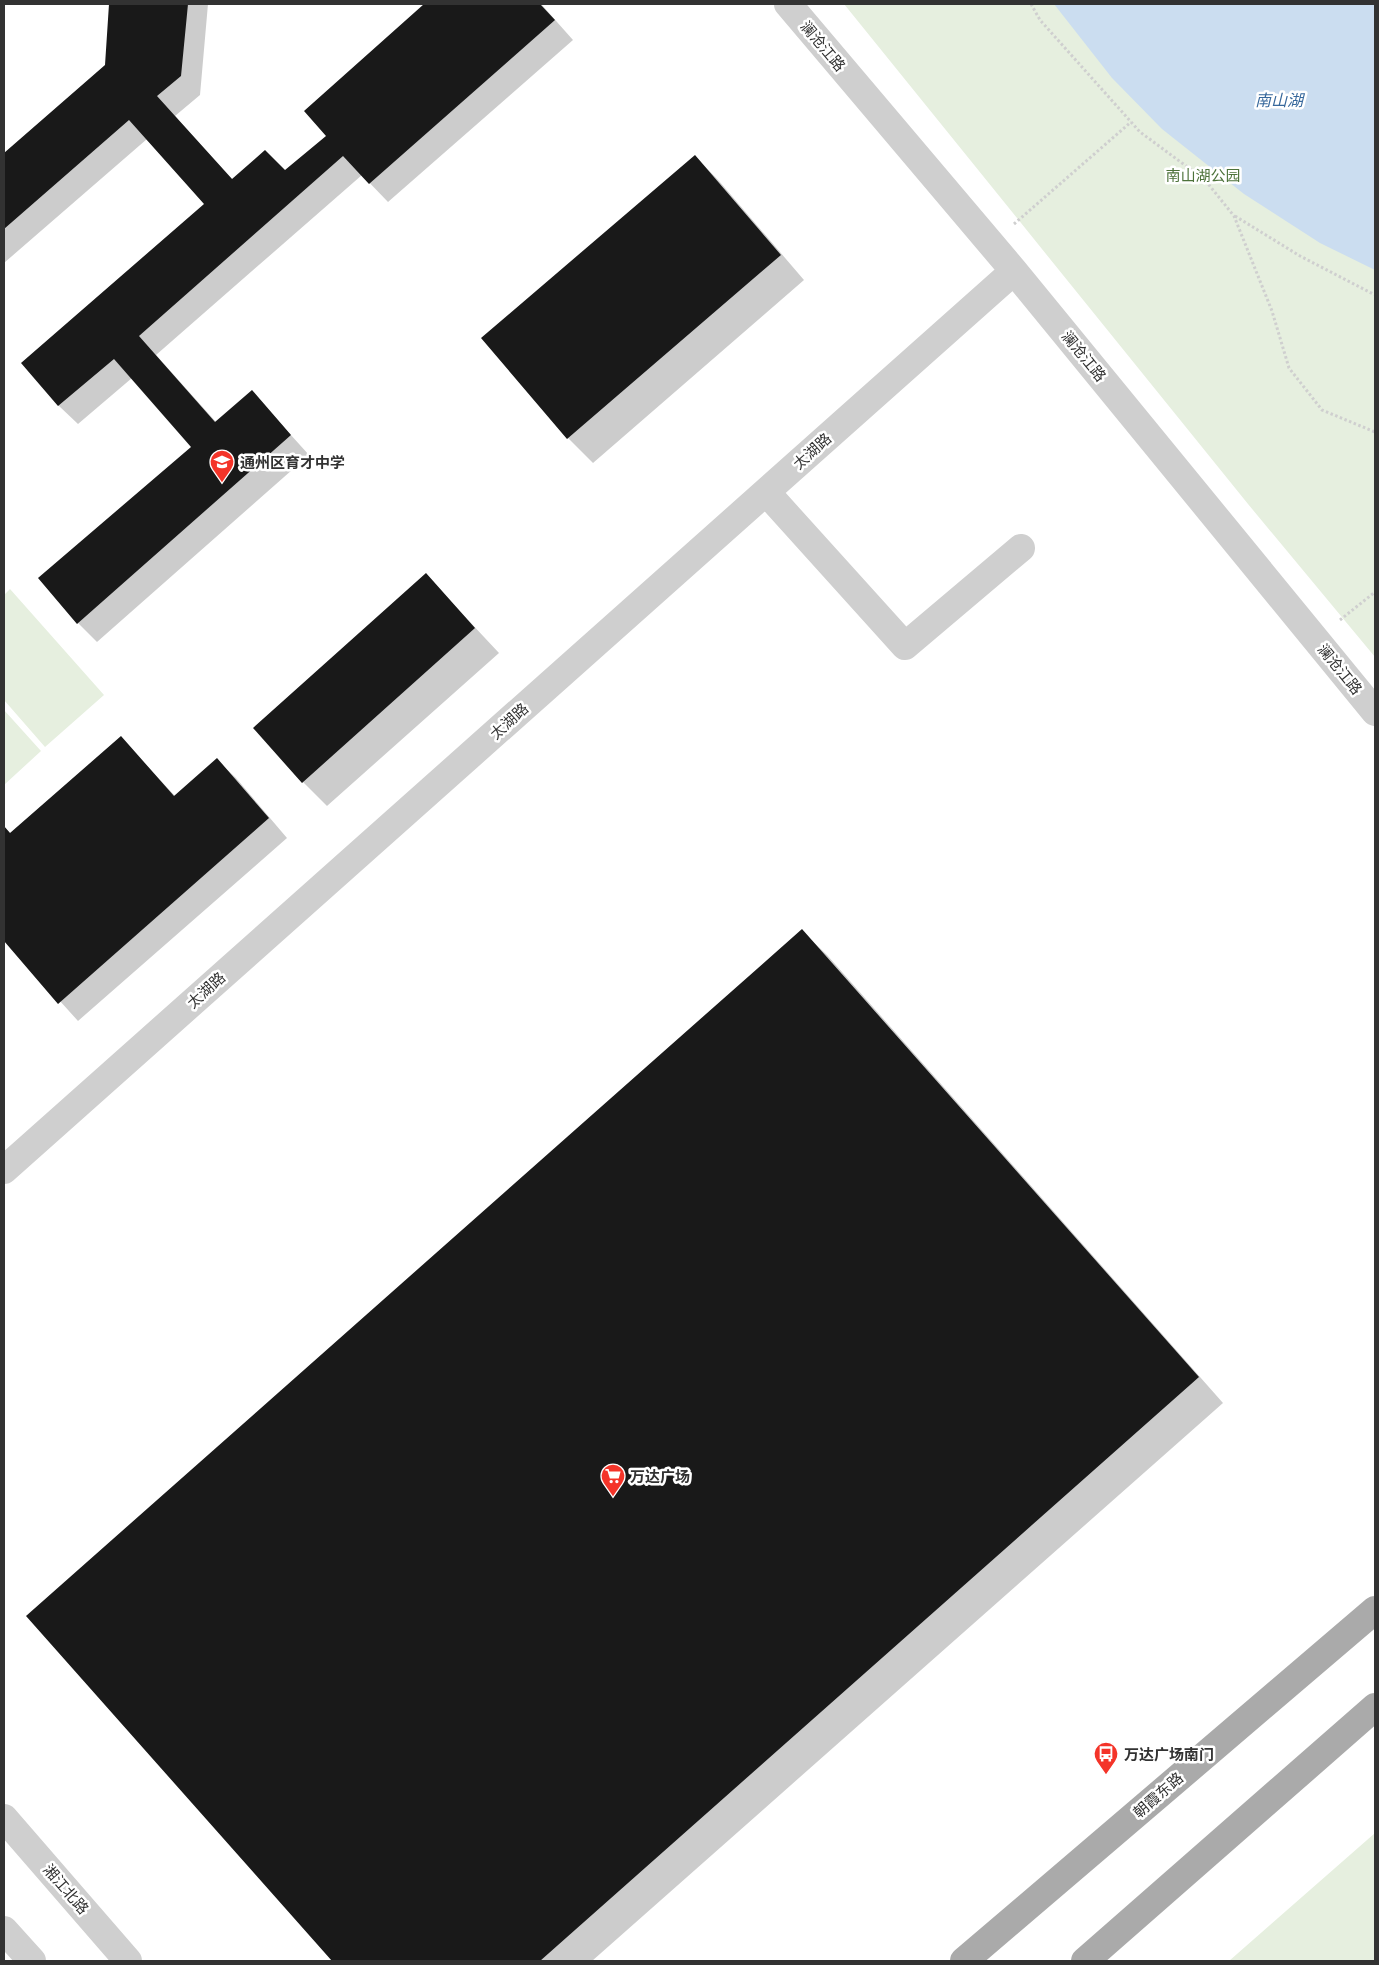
<svg xmlns="http://www.w3.org/2000/svg" width="1379" height="1965" font-family="'PT Sans Narrow','Noto Sans SC',sans-serif">
  <style>
    .green { fill: #e6efdf }
    .water { fill: #cbddf0 }
    .shadow { fill: #0003 }
    .building { fill: #191919 }
    .lines { fill: none; stroke-linecap: round; stroke-linejoin: round }
    .path { stroke: #cfcfcf; stroke-width: 3; stroke-dasharray: 2.5 2.5; stroke-linecap: butt }
    .minor { stroke: #cfcfcf; stroke-width: 28 }
    .major { stroke: #aaa; stroke-width: 28 }
    .labels { text-anchor: middle; dominant-baseline: central; stroke-width: 5; stroke-linejoin: round; paint-order: stroke }
    .street-label { font-size: 15px; fill: #323232; stroke: #fff }
    .park-label { font-size: 15px; fill: #4d723a; stroke: #fff }
    .poi-label { font-size: 15px; font-weight: bold; fill: #323232; stroke: #fff; text-anchor: start }
    .water-label { font-size: 16px; font-style: italic; fill: #37689c; stroke: #fff }
  </style>
  <rect width="100%" height="100%" fill="#fff"/>
  <path class="green" d="M844,4H1375V657L1248,504Z
    M10,589L104,695L45,747L4,700V595Z
    M4,710L41,751L4,785Z
    M1375,1833V1961H1229Z"/>
  <path class="water" d="M1054,4H1375V270L1320,243L1244,194L1162,129L1112,78Z"/>
  <path class="shadow" d="M110,4H208L200,95L175,116L233,180L285,172L328,136L306,111L426,4H541L573,40L388,202L362,175L156,355L216,422L252,392L309,455L97,642L78,623L193,447L132,378L78,424L59,406L23,363L205,204L147,139L4,263V155L106,66Z
    M695,156L719,181L804,280L593,463L568,438L483,338Z
    M426,575L499,653L327,806L303,782Z
    M121,738L175,796L217,760L236,778L287,838L78,1021L4,939V827L11,834Z
    M802,931L827,955L1223,1403L592,1961H334L28,1616Z"/>
  <path class="building" d="M109,4H188L181,76L157,96L232,179L265,150L285,170L326,136L304,111L424,4H540L555,20L369,184L343,156L139,336L215,422L252,390L291,435L77,624L38,578L191,447L114,359L58,406L21,363L204,204L129,120L4,229V153L105,65Z
    M695,155L781,255L567,439L481,338Z
    M426,573L475,628L302,783L253,728Z
    M121,736L174,796L217,758L269,818L58,1004L4,941V826L10,833Z
    M802,929L1199,1377L540,1961H332L26,1616Z"/>
  <g class="lines">
    <path class="path" d="M1031,4L1040,20L1140,132L1205,180L1234,216L1272,311L1289,368L1322,410L1375,432
      M1235,216L1300,256L1375,295
      M1014,224L1131,122
      M1340,620L1375,592"/>
    <path class="minor" d="M788,4L1014,271L1375,712
      M766,492L905,646L1021,548
      M4,1170L1014,271
      M4,1818L128,1961
      M4,1930L32,1961"/>
    <path class="major" d="M964,1961L1375,1610
      M1085,1961L1375,1707"/>
  </g>
  <defs>
    <symbol id="school-pin" viewBox="-11 -11 22 30"><path d="M0 17L-7.5 6A9.5 9.5 0 1 1 7.5 6Z" fill="#f43429" stroke="#fff"/><path d="M0-5L7-2L0 1L-7-2ZM-4 1L0 2.5L4 1V4Q0 6-4 4Z" fill="#fff"/></symbol>
    <symbol id="supermarket-pin" viewBox="-11 -11 22 30"><path d="M0 17L-7.5 6A9.5 9.5 0 1 1 7.5 6Z" fill="#f43429" stroke="#fff"/><path d="M-6-5.5h2.5l.6 2H6L4.5 2H-2.5L-4.4-4H-6ZM-1.5 3.2a1.3 1.3 0 1 0 .1 0ZM3 3.2a1.3 1.3 0 1 0 .1 0Z" fill="#fff"/></symbol>
    <symbol id="bus-pin" viewBox="-11 -11 22 30"><path d="M0 17L-7.5 6A9.5 9.5 0 1 1 7.5 6Z" fill="#f43429" stroke="#fff"/><path d="M-5-6H5V4H4V6H2V4H-2V6H-4V4H-5ZM-3.5-4V0h7V-4ZM-3.5 1.2v1.5H-2V1.2ZM2 1.2v1.5H3.5V1.2Z" fill="#fff"/></symbol>
  </defs>
  <g fill-rule="evenodd">
    <use href="#school-pin" x="208" y="448" width="28" height="38"/>
    <use href="#supermarket-pin" x="599" y="1462" width="28" height="38"/>
    <use href="#bus-pin" x="1092" y="1740" width="28" height="38"/>
  </g>
  <g class="labels">
    <g class="street-label">
      <text transform="translate(823 46) rotate(50)">澜沧江路</text>
      <text transform="translate(1084 356) rotate(51)">澜沧江路</text>
      <text transform="translate(812 451) rotate(-42)">太湖路</text>
      <text transform="translate(1340 669) rotate(51)">澜沧江路</text>
      <text transform="translate(509 721) rotate(-42)">太湖路</text>
      <text transform="translate(206 990) rotate(-42)">太湖路</text>
      <text transform="translate(1158 1795) rotate(-41)">朝霞东路</text>
      <text transform="translate(66 1889) rotate(49)">湘江北路</text>
    </g>
    <g class="park-label">
      <text x="1203" y="175">南山湖公园</text>
    </g>
    <g class="poi-label">
      <text x="240" y="462">通州区育才中学</text>
      <text x="630" y="1476">万达广场</text>
      <text x="1124" y="1754">万达广场南门</text>
    </g>
    <g class="water-label">
      <text x="1279" y="100">南山湖</text>
    </g>
  </g>
  <rect width="1379" height="1965" fill="none" stroke="#323232" stroke-width="10"/>
</svg>
